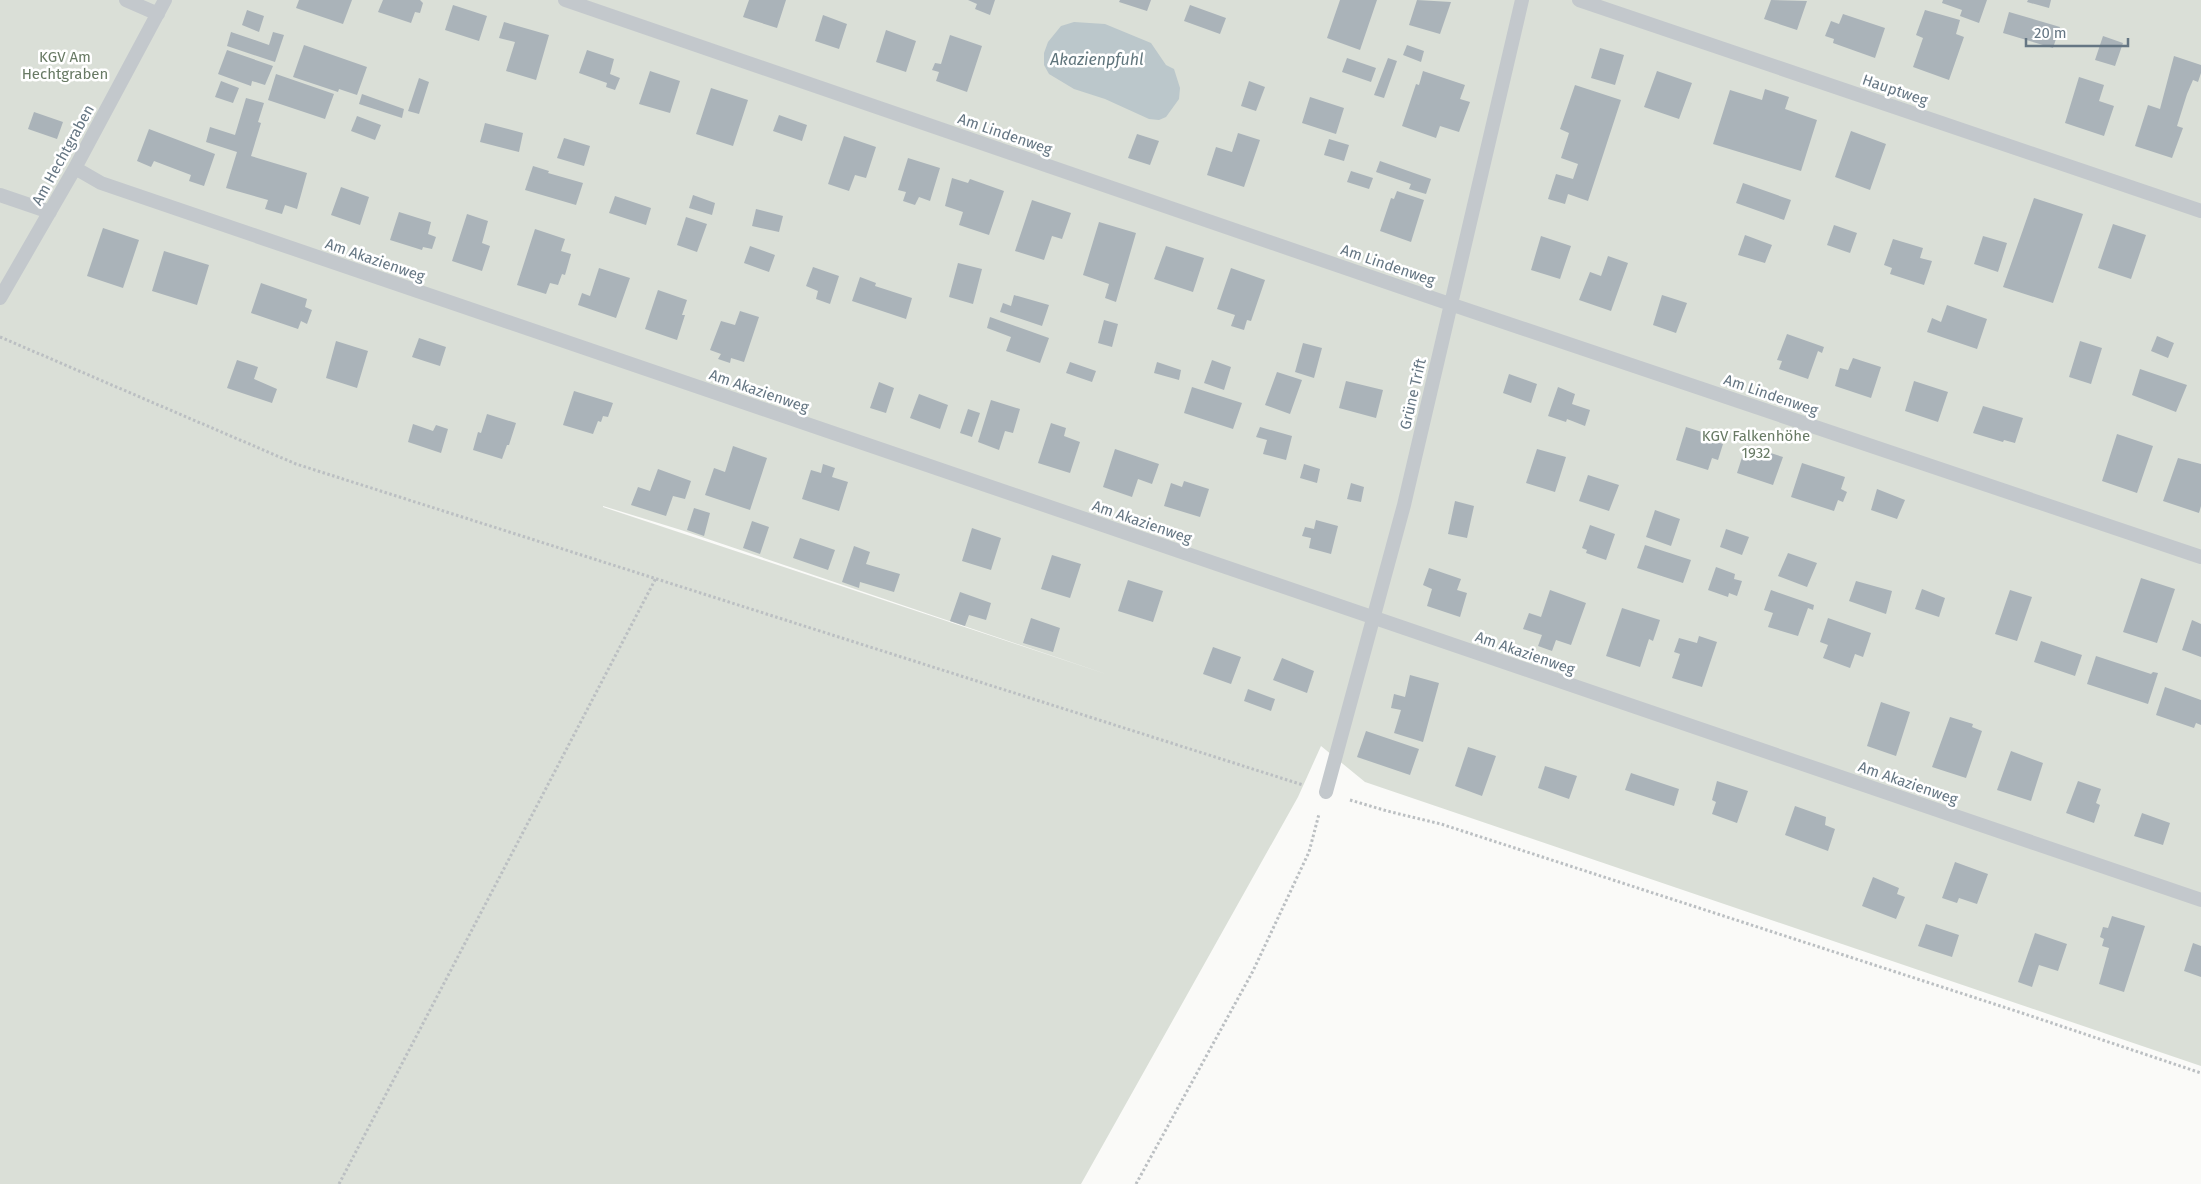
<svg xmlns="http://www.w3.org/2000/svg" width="2201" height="1184" font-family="'Fira Sans',sans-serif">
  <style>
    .green { fill: #dadfd7; fill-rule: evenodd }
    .water { fill: #bbc7cb }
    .building { fill: #aab3b9 }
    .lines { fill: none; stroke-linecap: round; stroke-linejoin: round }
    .path { stroke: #bbbfc2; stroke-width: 3; stroke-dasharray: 2.5 2.5; stroke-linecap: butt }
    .service { stroke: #c3c8cc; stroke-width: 14 }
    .labels { text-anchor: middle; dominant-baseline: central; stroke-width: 5; stroke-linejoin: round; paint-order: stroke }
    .park-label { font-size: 15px; fill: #687a64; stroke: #fff }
    .street-label { font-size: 15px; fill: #657683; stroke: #fff }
    .water-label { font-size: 16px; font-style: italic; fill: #60757c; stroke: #fff }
  </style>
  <rect width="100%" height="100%" fill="#fafaf8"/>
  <path class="green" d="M0,0H2201V1066L1365,782L1321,746L1298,797L1081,1184H0ZM603,506L681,530L1109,675L603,507Z"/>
  <path class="water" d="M1074,22L1105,24L1151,43L1166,65L1174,69L1180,88L1179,99L1166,117L1159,120L1149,119L1105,99L1074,89L1049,74L1044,65V53L1048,42L1061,26Z"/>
  <path class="building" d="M299,0H352L343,24L296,8Z
    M383,0H420L423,3L420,13L415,12L411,23L378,12Z
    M749,0H786L777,28L743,17Z
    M968,0H995L990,15L975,9L977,4Z
    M1120,0H1151L1147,11L1119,2Z
    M1340,0H1377L1360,50L1327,38Z
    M1417,0L1451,2L1440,34L1409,25Z
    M1771,0L1807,1L1797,30L1764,19Z
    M1943,0H1987L1979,23L1960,16L1962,10L1942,3Z
    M2028,0H2051L2049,8L2027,2Z
    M453,5L487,16L479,41L445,30Z
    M1190,5L1226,18L1220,34L1184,21Z
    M247,10L264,16L259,32L242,25Z
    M1925,10L1960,20L1956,34L1964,37L1949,80L1913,67L1923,38L1916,35Z
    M2009,12L2060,27L2053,48L2003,33Z
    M1843,14L1885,28L1875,58L1833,43L1834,39L1825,36L1831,21L1839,24Z
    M823,15L847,24L839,49L815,41Z
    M504,22L549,35L536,80L506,71L515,42L499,38Z
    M886,30L916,41L906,72L876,62Z
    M231,32L269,45L273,32L284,35L275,62L227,46Z
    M950,35L982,46L967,92L936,81L939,72L932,70L935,63L941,64Z
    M2103,36L2123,43L2115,66L2095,60Z
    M304,45L367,67L357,95L339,89L338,92L293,77Z
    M1407,45L1424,51L1421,62L1403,55Z
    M1600,48L1624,55L1615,85L1591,78Z
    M227,50L273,66L265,85L252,81L251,86L218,74Z
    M587,50L614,59L610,74L620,78L615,90L606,87L607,83L579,73Z
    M2174,56L2201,65V73L2198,82L2193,80L2187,94L2177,126L2183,128L2172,158L2135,146L2148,105L2160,109Z
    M1347,58L1376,68L1371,82L1342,72Z
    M1388,58L1397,61L1384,98L1374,95Z
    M650,71L680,81L670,113L639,104Z
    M1423,71L1465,85L1460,99L1470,102L1459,132L1440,126L1436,138L1402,126L1416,84L1419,85Z
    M1657,71L1692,83L1679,119L1644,107Z
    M276,74L334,94L325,119L268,100Z
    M2079,77L2104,85L2099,101L2114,106L2104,136L2065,123Z
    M419,78L429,82L419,114L408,111Z
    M221,81L239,88L233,103L215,97Z
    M1249,81L1265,87L1256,111L1241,106Z
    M1575,85L1621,100L1588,201L1568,194L1565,204L1548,199L1556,174L1573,179L1578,164L1561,158L1569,133L1560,129Z
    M711,88L748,100L733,146L696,134Z
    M1765,89L1789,97L1785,109L1817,120L1801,171L1713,144L1730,90L1762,100Z
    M362,94L404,109L402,118L359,104Z
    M1310,97L1344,108L1336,134L1302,123Z
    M246,98L264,103L258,122L261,123L251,156L307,173L297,209L285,205L282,214L265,209L268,200L226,188L237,152L206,142L210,127L235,135Z
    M34,112L63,122L57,139L28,129Z
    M779,115L807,125L802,141L773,131Z
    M357,116L381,125L375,140L351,131Z
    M485,123L523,133L519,152L480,142Z
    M149,129L215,154L204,186L189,181L191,175L154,161L151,167L137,161Z
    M1851,131L1886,144L1870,190L1835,177Z
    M1238,133L1260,140L1244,187L1207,175L1216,147L1232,152Z
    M1137,134L1159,141L1150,165L1128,158Z
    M844,136L876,147L866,178L855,175L849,191L828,184Z
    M564,138L590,146L584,166L557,158Z
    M1329,139L1349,145L1344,161L1324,155Z
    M908,158L940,168L930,201L919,197L915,205L903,201L906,192L898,190Z
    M1380,161L1431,179L1426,194L1409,189L1411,184L1376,172Z
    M533,166L549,171L548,173L583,183L576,205L525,190Z
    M1351,171L1373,178L1369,189L1347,182Z
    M952,178L968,183L970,179L1004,191L989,235L959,225L963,212L945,206Z
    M1743,183L1791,200L1784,220L1736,203Z
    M341,187L369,197L360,225L331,215Z
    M1397,191L1424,200L1411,242L1380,231L1391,198L1394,199Z
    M693,195L715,203L712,215L689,208Z
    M615,196L651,208L646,225L609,213Z
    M2034,198L2083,214L2053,303L2003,287Z
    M1032,200L1071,213L1062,239L1052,236L1044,260L1015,251Z
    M756,209L783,216L779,232L752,226Z
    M399,212L431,222L428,234L436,237L432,249L423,247L422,250L390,240Z
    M467,214L488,221L482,243L490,246L482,271L452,261Z
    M686,217L707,224L697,252L677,245Z
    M1099,222L1136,233L1116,302L1105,298L1109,284L1083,275Z
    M2113,224L2146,235L2131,279L2098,268Z
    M1834,225L1857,233L1850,253L1827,245Z
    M103,228L139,240L123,288L87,276Z
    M535,229L565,239L561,251L571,254L565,275L562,274L558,285L550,283L546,294L517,285Z
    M1745,235L1772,245L1765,263L1738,255Z
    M1541,236L1571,246L1560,279L1531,270Z
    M1983,236L2007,243L1998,272L1974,264Z
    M1893,239L1923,248L1920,258L1932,261L1924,285L1890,274L1892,268L1884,265Z
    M750,246L775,255L769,272L744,263Z
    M1166,246L1204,258L1193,292L1154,279Z
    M164,251L209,265L197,305L152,291Z
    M1608,256L1628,263L1611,311L1579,300L1590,272L1601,276Z
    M958,263L982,269L973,304L949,297Z
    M813,267L839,276L830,304L816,299L818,291L806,286Z
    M599,268L630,278L616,318L578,305L582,293L590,296Z
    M1231,268L1265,280L1251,321L1247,320L1244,330L1231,326L1235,315L1217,309Z
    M860,277L876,283L875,286L912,298L906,319L852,301Z
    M261,283L307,299L305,307L312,310L307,324L301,321L298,329L251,313Z
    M658,290L687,300L682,315H685L677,340L645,329Z
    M1014,295L1049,305L1042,326L1000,312L1003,303L1011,306Z
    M1662,295L1687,303L1676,333L1653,325Z
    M1947,305L1987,319L1977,349L1927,332L1932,318L1941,322Z
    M740,311L759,317L744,362L731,358L730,363L718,359L721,354L710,350L721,321L735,325Z
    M990,317L1049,338L1040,363L1006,351L1011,337L987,328Z
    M1104,320L1118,324L1112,347L1098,343Z
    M1787,334L1824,347L1822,353L1818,351L1808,379L1779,369L1782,361L1777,360Z
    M2157,336L2174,343L2168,358L2151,351Z
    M419,338L446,347L440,366L412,357Z
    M336,341L368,351L357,388L326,378Z
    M2080,341L2102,348L2091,384L2069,377Z
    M1303,343L1322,348L1314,378L1295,372Z
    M1853,358L1881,367L1871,398L1835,386L1840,368L1848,370Z
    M237,360L258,367L254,379L277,389L272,403L227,388Z
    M1212,360L1231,367L1224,390L1204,383Z
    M1070,362L1096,371L1092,382L1066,373Z
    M1157,362L1181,370L1179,380L1154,373Z
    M2140,369L2187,385L2176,412L2132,395Z
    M1277,372L1302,380L1290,414L1265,405Z
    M1509,374L1537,384L1531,403L1503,393Z
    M1346,381L1383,390L1376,418L1339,408Z
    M1914,381L1948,392L1938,422L1905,411Z
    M879,382L894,388L886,413L870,408Z
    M1192,387L1242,403L1233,429L1184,413Z
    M1558,387L1575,394L1572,404L1590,410L1585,426L1567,419L1566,422L1548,416Z
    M574,391L613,403L608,417L603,416L601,422L598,421L593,434L563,425Z
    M919,394L948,405L940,429L910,418Z
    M991,400L1020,409L1013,433L1005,431L999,450L978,442Z
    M1983,406L2023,418L2015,443L2004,440L2003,442L1973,433Z
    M968,409L980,413L972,437L960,433Z
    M487,414L516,423L509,445H507L502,459L473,450L478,432L481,433Z
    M1051,423L1066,428L1064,436L1080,442L1070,473L1038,463Z
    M413,424L433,431L436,425L448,429L441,453L408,442Z
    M1260,427L1292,436L1286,460L1263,454L1267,440L1256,437Z
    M1686,427L1718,437L1717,442L1723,444L1718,460L1712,458L1708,470L1676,460Z
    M2117,434L2153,446L2137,493L2102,481Z
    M1746,445L1783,457L1773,485L1737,473Z
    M733,446L767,458L750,510L705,495L714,468L725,472Z
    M1115,449L1159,464L1152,484L1138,479L1132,497L1103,487Z
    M1537,449L1566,457L1555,492L1526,483Z
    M2178,458L2201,464V506L2199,513L2163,501Z
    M1802,463L1845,477L1841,489L1847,492L1843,502L1838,500L1834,511L1791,497Z
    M823,464L835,468L832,477L848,482L839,511L802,499L811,470L821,473Z
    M1304,464L1320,469L1317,483L1300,478Z
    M658,469L691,481L685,499L673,496L666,516L631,505L638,487L650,491Z
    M1588,475L1619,485L1609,511L1579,501Z
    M1184,481L1209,489L1200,517L1164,506L1171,483L1182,487Z
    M1351,483L1364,487L1361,502L1347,499Z
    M1877,489L1905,500L1897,519L1871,510Z
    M1455,501L1474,506L1467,538L1448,534Z
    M694,508L710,513L704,536L687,530Z
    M1655,510L1680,519L1671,546L1646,537Z
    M1316,520L1338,526L1331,554L1309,548L1311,538L1302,536L1305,527L1314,529Z
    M752,521L769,527L760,554L743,548Z
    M1590,525L1615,534L1606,560L1586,553L1587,550L1582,548Z
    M972,528L1001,538L991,570L962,561Z
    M1726,529L1749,537L1742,555L1720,547Z
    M800,538L835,550L828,570L793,558Z
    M1645,545L1691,560L1683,583L1637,568Z
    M854,546L870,552L866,564L900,574L894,592L860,582L859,588L842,582Z
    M1788,553L1817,563L1807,587L1778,576Z
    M1052,555L1081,564L1070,598L1041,589Z
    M1716,567L1735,574L1734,579L1742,581L1737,596L1729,593L1728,597L1708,590Z
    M1429,568L1461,579L1457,590L1467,593L1460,617L1427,606L1432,589L1423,585Z
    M2141,578L2175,589L2157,643L2123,632Z
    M1128,580L1163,591L1153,622L1118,611Z
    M1856,581L1892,591L1886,614L1849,601Z
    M1922,589L1945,598L1939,617L1915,609Z
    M1550,590L1586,603L1571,645L1556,640L1552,651L1538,646L1542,635L1523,629L1529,613L1541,617Z
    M1771,590L1814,605L1813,610L1808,608L1798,636L1768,627L1773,613L1764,610Z
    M2010,590L2032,597L2017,641L1995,634Z
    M960,592L991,603L986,620L969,615L965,626L950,621Z
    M1622,608L1660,620L1653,641L1649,639L1640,667L1606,656Z
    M1031,618L1060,628L1053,652L1023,643Z
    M1828,618L1871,633L1863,657L1855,654L1850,668L1823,658L1828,645L1820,642Z
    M2192,620L2201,624V657L2182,650Z
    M1699,636L1717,642L1702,687L1672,678L1680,654L1674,652L1679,638L1697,643Z
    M2041,641L2082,655L2075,676L2034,662Z
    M1213,647L1241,657L1231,684L1203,674Z
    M2096,656L2151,674L2153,672L2158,673L2148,704L2087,684Z
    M1282,658L1314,671L1307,693L1273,680Z
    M1410,675L1439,683L1423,742L1394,733L1401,710L1391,708L1394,694L1405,697Z
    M2165,687L2201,700V725L2196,723L2194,728L2156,715Z
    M1248,689L1275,699L1271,711L1244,701Z
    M1881,702L1910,712L1896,756L1867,746Z
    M1950,717L1973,724L1972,727L1982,731L1966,778L1932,767Z
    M1366,731L1419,749L1410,775L1357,757Z
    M1468,747L1496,756L1482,796L1455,786Z
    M2011,751L2043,763L2031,801L1997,790Z
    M1545,766L1577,776L1569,799L1538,788Z
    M1631,773L1679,789L1674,806L1625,790Z
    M1717,781L1748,791L1737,823L1712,814L1716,802L1712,800Z
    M2078,781L2101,789L2096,803L2100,805L2094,823L2066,813Z
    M1795,806L1826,817L1825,825L1835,829L1828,851L1785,835Z
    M2142,813L2170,823L2163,845L2134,836Z
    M1955,862L1988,874L1977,904L1959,898L1957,903L1942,898Z
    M1873,877L1899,888L1897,894L1905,897L1896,919L1862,906Z
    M2112,916L2145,926L2124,992L2099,984L2109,948L2102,946L2104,939L2100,937L2103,927L2108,928Z
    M1926,924L1959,935L1952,957L1918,946Z
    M2035,933L2067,944L2058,971L2039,965L2032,987L2018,982Z
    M2193,943L2201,946V977L2184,971Z"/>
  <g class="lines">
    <path class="path" d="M0,337L296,464L1303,785
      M1350,800L1387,811L1441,824L2025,1014L2201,1073
      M339,1184L656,578
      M1136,1184L1253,971L1309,852L1319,814"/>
    <path class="service" d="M126,0L158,14
      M565,0L1450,304L2201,557
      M1579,0L2201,211
      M75,168L101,183L2201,900
      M0,195L50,212
      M0,298L75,168L165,0
      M1326,792L1404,505L1522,0"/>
  </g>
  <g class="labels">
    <g class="park-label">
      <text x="65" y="57">KGV Am<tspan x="65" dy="17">Hechtgraben</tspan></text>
      <text x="1756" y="436">KGV Falkenhöhe<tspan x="1756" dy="17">1932</tspan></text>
    </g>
    <g class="street-label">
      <text transform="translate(1895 90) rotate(19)">Hauptweg</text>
      <text transform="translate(1005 134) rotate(19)">Am Lindenweg</text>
      <text transform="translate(63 155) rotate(-61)">Am Hechtgraben</text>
      <text transform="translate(375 260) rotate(19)">Am Akazienweg</text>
      <text transform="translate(1388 265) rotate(19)">Am Lindenweg</text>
      <text transform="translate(759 391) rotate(19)">Am Akazienweg</text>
      <text transform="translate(1413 394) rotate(-77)">Grüne Trift</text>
      <text transform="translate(1771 395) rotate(19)">Am Lindenweg</text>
      <text transform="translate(1142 522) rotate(19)">Am Akazienweg</text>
      <text transform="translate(1525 653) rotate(19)">Am Akazienweg</text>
      <text transform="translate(1908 783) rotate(19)">Am Akazienweg</text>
    </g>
    <g class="water-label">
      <text x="1097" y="59">Akazienpfuhl</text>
    </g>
  </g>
  <path d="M2026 38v8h102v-8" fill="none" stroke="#657683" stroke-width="2.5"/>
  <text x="2034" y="38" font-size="15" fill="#657683" stroke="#ffffff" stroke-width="4" paint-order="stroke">20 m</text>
</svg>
